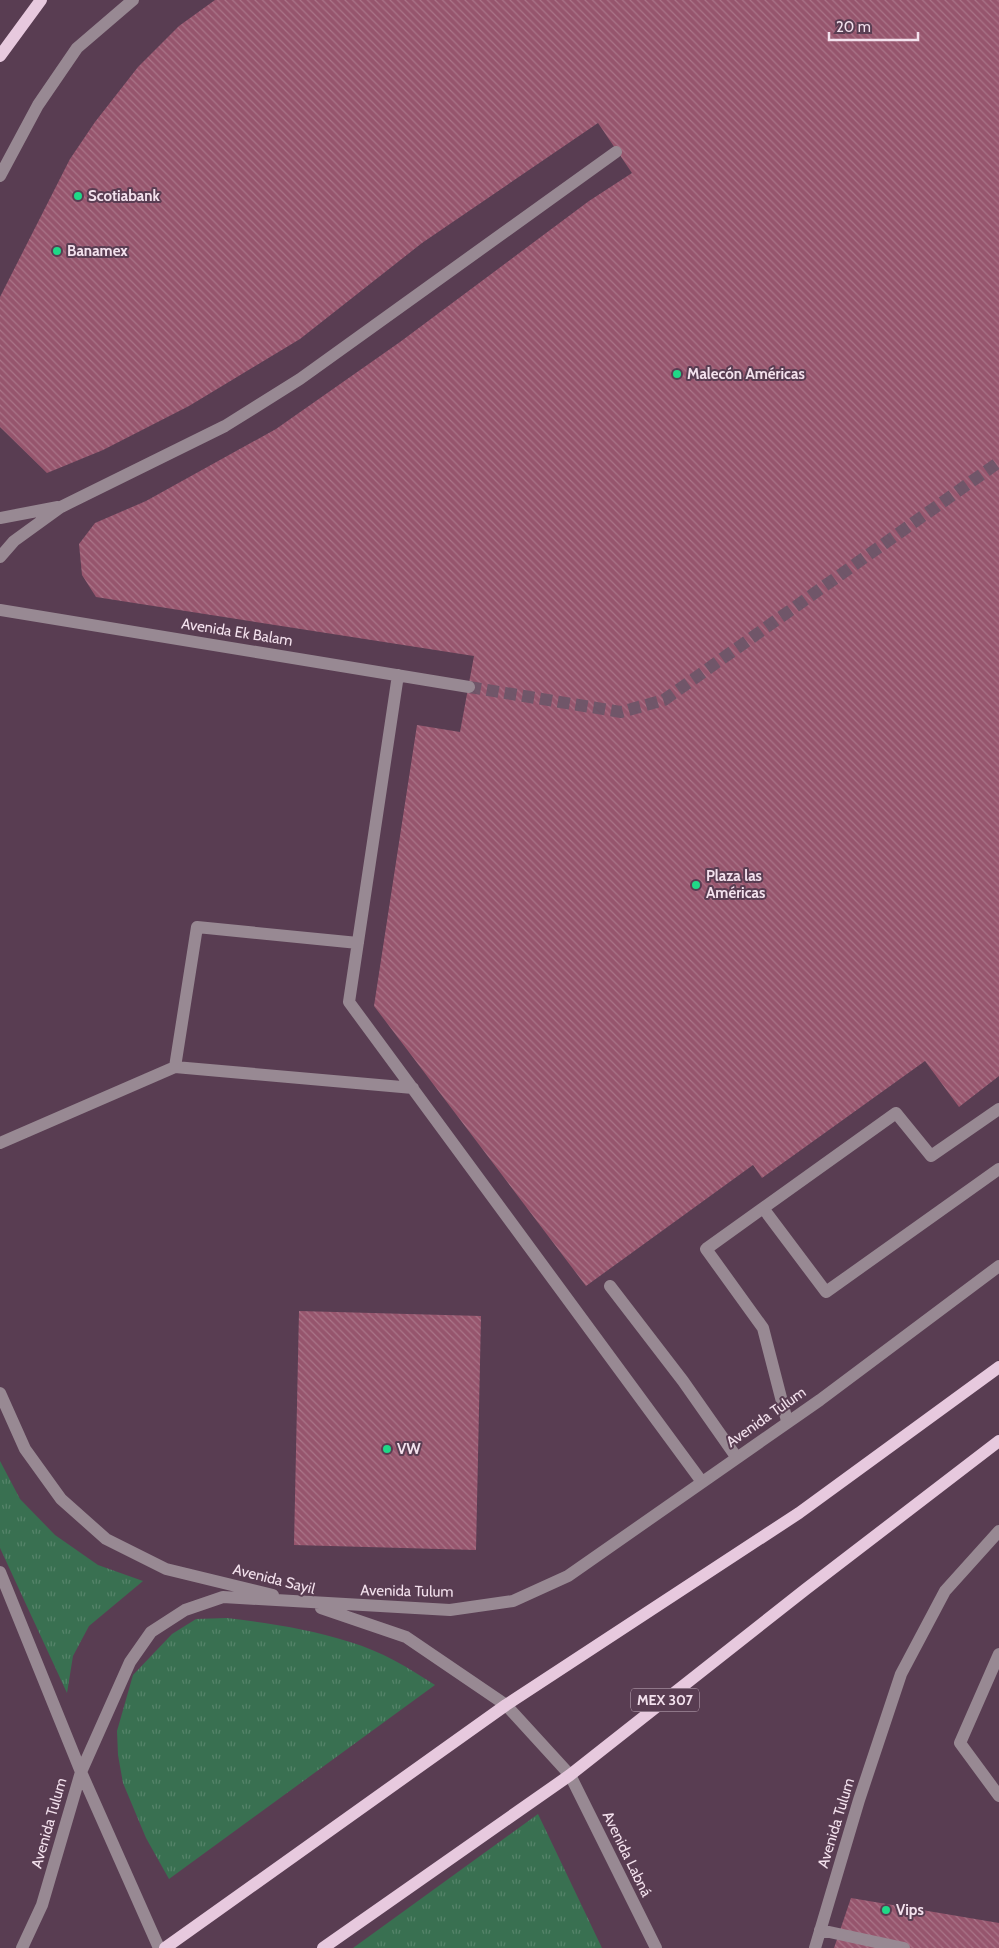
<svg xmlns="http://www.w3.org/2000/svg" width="999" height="1948" font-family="Cabin,sans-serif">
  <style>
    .grass { fill: url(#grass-tufts) }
    .building { fill: url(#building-back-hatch) }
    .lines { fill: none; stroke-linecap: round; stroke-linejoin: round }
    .minor-tunnel { stroke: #705669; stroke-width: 12; stroke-dasharray: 12 6; stroke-linecap: butt }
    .minor { stroke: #988993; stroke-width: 12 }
    .major { stroke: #e7c9de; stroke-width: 12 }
    .poi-dot { fill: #1fd887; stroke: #593d52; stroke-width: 2 }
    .labels { text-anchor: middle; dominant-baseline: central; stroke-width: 4; stroke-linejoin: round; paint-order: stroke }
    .shield { fill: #593d52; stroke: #c5b0be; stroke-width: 1 }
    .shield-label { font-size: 14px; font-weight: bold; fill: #f3e1ed }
    .poi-label { font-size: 15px; font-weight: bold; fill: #f3e1ed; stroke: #593d52; text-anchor: start }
    .street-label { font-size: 15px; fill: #f3e1ed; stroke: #593d52 }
  </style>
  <defs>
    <pattern id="grass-tufts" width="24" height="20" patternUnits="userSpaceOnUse" patternTransform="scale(1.25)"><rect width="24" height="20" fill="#397051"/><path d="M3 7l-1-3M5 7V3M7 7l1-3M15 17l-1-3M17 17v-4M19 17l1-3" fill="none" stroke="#56846a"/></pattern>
    <pattern id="building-back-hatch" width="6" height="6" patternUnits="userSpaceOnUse" patternTransform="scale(1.25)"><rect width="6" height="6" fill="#96556d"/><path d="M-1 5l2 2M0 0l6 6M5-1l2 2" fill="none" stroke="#aa7589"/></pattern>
  </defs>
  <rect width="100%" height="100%" fill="#593d52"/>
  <path class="grass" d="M0,1461L20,1499L55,1535L98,1565L143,1581L89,1626L73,1656L67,1693L0,1548Z
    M227,1618C268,1623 310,1629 350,1642C381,1651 409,1668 435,1685L169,1879L146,1838L123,1783L118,1755L117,1731L133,1675L172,1634L196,1619Z
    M538,1814L602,1948H353Z"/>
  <path class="building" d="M215,0H999V1076L959,1107L925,1061L762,1178L753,1165L586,1286L374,1006L417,725L460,732L474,656L96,597L82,575L79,544L95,523L146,501L276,429L400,342L589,201L632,173L598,123L422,243L300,339L189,406L103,450L47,473L0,427V297L70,159L95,122L138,67L179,26Z
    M299,1311L481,1316L476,1550L294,1545Z
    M851,1898L999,1923V1948H834Z"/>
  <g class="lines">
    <path class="minor-tunnel" d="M469,687L621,712L664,700L999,462"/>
    <path class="minor" d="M0,176L38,105L77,48L133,0
      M0,518L58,507
      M0,557L14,541L61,507L225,426L300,379L616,152
      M0,610L469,687
      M398,675L349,1002L702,1482
      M175,1067L413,1088
      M0,1143L175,1067L197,927L358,943
      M763,1208L826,1292L999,1169
      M610,1286L683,1381L737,1458
      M0,1393L25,1449L61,1499L106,1539L166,1569L273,1595
      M787,1421L763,1328L706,1249L896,1113L931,1156L999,1109
      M0,1572L81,1772L159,1948
      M321,1608L406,1637L506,1705L570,1775L656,1948
      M999,1654L960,1743L999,1796
      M820,1930L904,1948
      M22,1948L42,1905L81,1772L130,1662L151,1632L185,1610L223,1597L450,1610L513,1601L568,1576L820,1400L999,1266
      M815,1948L859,1800L901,1674L945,1591L999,1531"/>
    <path class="major" d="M0,56L41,0
      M165,1948L506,1705L799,1513L999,1367
      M323,1948L570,1775L806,1589L999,1441"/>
  </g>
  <g class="poi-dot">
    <circle cx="78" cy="196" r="5"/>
    <circle cx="57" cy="251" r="5"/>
    <circle cx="677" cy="374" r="5"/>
    <circle cx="696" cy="885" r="5"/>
    <circle cx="387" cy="1449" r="5"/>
    <circle cx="886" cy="1910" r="5"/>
  </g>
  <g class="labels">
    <rect class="shield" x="631" y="1688.5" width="68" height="23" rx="4"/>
    <g class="shield-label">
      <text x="665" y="1700">MEX 307</text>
    </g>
    <g class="poi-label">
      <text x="88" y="196">Scotiabank</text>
      <text x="67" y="251">Banamex</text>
      <text x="687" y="374">Malecón Américas</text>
      <text x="706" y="876">Plaza las<tspan x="706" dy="17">Américas</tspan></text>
      <text x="397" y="1449">VW</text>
      <text x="896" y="1910">Vips</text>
    </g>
    <g class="street-label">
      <text transform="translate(237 632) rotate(9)">Avenida Ek Balam</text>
      <text transform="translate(766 1417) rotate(-35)">Avenida Tulum</text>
      <text transform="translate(274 1579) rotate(14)">Avenida Sayil</text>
      <text transform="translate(407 1591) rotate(1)">Avenida Tulum</text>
      <text transform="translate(49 1823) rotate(-74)">Avenida Tulum</text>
      <text transform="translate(836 1823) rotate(-73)">Avenida Tulum</text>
      <text transform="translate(627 1854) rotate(64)">Avenida Labná</text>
    </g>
  </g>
  <path d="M829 32v8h89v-8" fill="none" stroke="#f3e1ed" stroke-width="2.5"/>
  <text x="836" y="32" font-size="15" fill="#f3e1ed" stroke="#593d52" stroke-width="4" paint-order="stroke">20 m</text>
</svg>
